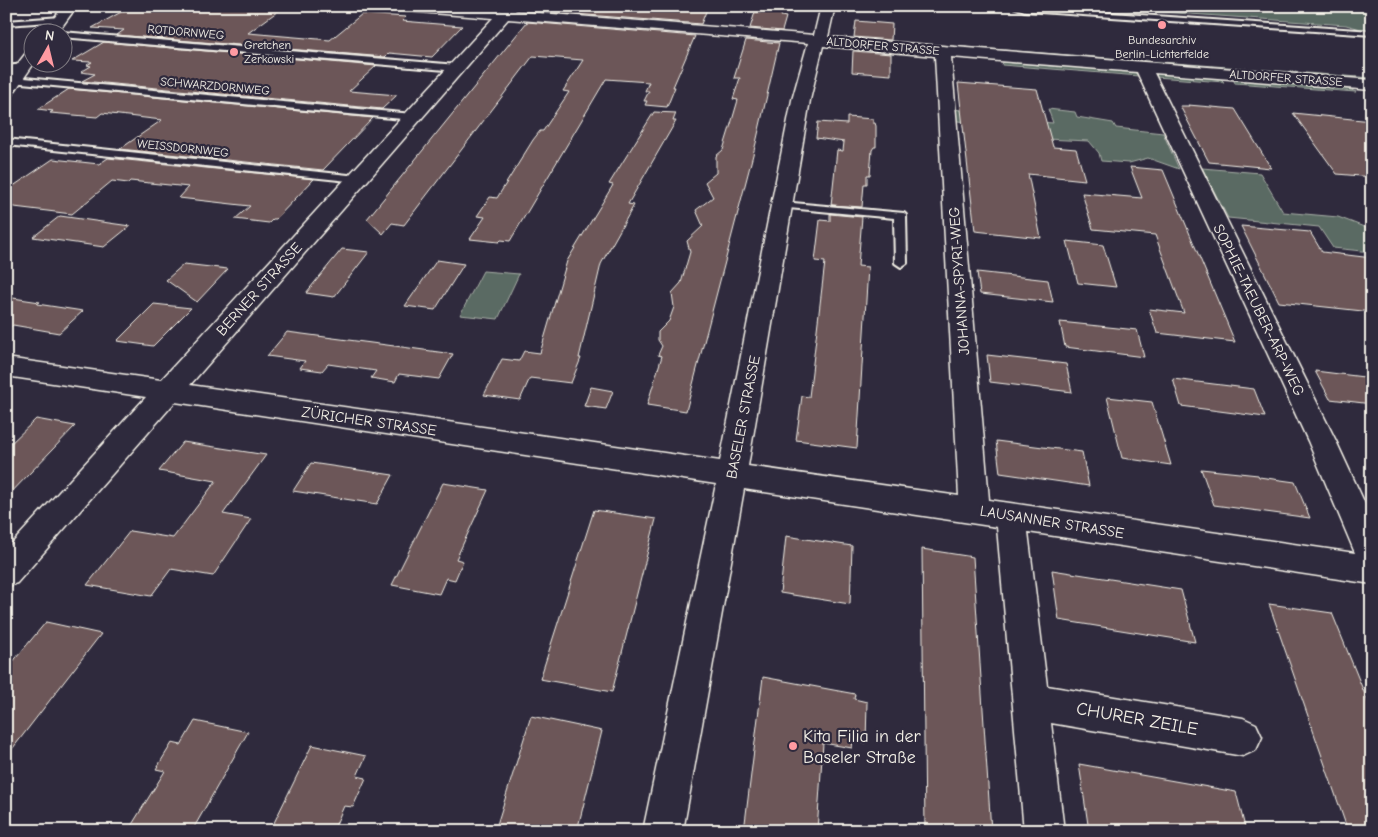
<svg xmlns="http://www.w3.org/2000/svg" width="1378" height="837" font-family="'Comic Neue',sans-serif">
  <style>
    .green { fill: #5a6b63; stroke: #a7aea6 }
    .building { fill: #6c5759; stroke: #f4f1e8 }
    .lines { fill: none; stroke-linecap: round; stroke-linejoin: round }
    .service-casing { stroke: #f4f1e8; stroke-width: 4 }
    .minor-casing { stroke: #f4f1e8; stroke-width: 3 }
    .tertiary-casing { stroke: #f4f1e8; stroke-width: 3 }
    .service { fill: #2f2a3d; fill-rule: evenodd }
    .minor { fill: #2f2a3d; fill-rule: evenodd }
    .tertiary { fill: #2f2a3d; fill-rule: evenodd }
    .poi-dot { fill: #ff9aa2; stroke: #2f2a3d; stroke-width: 2 }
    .labels { text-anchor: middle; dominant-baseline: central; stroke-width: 4.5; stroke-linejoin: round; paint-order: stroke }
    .far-street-label { font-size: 12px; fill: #f4f1e8; stroke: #2f2a3d }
    .far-poi-label { font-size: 12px; fill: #f4f1e8; stroke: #2f2a3d }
    .street-label { font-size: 15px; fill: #f4f1e8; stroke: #2f2a3d }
    .near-street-label { font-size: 18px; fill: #f4f1e8; stroke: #2f2a3d }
    .near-poi-label { font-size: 18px; fill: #f4f1e8; stroke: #2f2a3d; text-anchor: start }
  </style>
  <rect width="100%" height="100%" fill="#2f2a3d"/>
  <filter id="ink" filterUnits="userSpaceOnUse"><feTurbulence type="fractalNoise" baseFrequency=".02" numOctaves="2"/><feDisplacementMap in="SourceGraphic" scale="10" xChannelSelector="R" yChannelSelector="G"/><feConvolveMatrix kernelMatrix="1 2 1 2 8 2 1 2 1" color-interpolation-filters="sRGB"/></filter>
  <g filter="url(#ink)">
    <path class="green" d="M1077,6H1372V29H1361L1346,25Z
      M859,39L1372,78V82L857,42Z
      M1003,62L1133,71L1139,76L1002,65Z
      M1157,73L1220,78L1224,82L1156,77Z
      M1233,79L1319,84C1332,89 1344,86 1356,92L1235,83Z
      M951,109L1021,115L1024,121L1053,123L1048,109L1075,112L1077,117L1113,123L1116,128L1163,133L1179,169L1148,158L1129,163L1101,161L1099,153L1089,141L1045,139L1022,127L958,121L952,120Z
      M1202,168L1260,173L1283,212L1338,217L1372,230V252L1333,248L1319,227L1228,218Z
      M483,271L519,274L498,319L460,315Z"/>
    <path class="building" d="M132,6H285L248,33L330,40L362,14L406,17L402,21L462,26L432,57L389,53L385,57L117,35L124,30L92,28Z
      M540,6H663L707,9L701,24L537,11Z
      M763,6H784L781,16L786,17L782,31L750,28L755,12L760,13Z
      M856,21L892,24L891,40L854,37Z
      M527,22L695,36L673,87H675L667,107L645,105L647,101H644L649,91H645L649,82L606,79L510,241L501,240L499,242L470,239L485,217L477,216L490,197L497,198L533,140L540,131H543L569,92L563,91L583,60L533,56L404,225L392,223L383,234L367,219Z
      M746,40L779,43L756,143L686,411L647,405L662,356L658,355L662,346L658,340V332L669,321L674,307L672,293L681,283L690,252L687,241L703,226L696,210L713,197L705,182L716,173V156L723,150L731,124L738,100L733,99L740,78H734Z
      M104,42L376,66L349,91L397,95L382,109L82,81L95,74L81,72L91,66L87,65L92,62L72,61Z
      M853,51L891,54V75L852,72Z
      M958,83L1037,89L1053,147L1076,149L1085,180L1028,174L1041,238L975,231Z
      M69,89L373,118L323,170L120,149L162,120L102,113L97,117L50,113L53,111L38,109Z
      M1188,105L1235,109L1271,168L1209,162L1180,106H1189Z
      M654,112L676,113L673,121H676L628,204L634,205L601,264L579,358H581L571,383L530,378L520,400L484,395L502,359L519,361L524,351L540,353L567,261L613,185L609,184Z
      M1293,113L1372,121V177L1337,174Z
      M847,117L873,119V123H875L876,126V147H874L872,150L870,175H867V184H864L862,207L831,205L837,150L843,151L844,142L816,138L818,122L847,124Z
      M108,158L314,179L276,219H273L269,223L235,219L250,206L179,198L189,187L130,181L128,183L112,181L72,214L6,206V191L53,159L99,164Z
      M1130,167L1163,170L1235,342L1157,333L1149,309L1184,313L1155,235L1093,229L1082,193L1142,198Z
      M830,214L862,217L858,266L868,267L857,448L796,440L802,396L809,397L825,262L815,261L820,220L830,221Z
      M60,216L130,226L104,247L33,237Z
      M1241,226L1310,232L1322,252L1372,258V312L1279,302Z
      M1067,241L1103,245L1116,287L1078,283Z
      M342,249L369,252L334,297L306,293Z
      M437,260L464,264L435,310L405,306Z
      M184,264L228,269L197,302L166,280Z
      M977,272L1048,280L1053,302L980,294Z
      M6,297L40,302L37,304L83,311L59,333L13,325L6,331Z
      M154,304L191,308L153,346L117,341Z
      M1060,322L1137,330L1144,357L1065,347Z
      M287,332L402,347L453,354L439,379L399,374L395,382L371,378L376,371L328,364L322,371L300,368L305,361L267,356Z
      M987,355L1066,364L1072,392L990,382Z
      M1315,371L1372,378V404L1330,399Z
      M1173,379L1254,389L1265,417L1181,406Z
      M591,387L613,391L606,409L584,406Z
      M1107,397L1152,402L1171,465L1122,458Z
      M36,419L75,426L6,498V448Z
      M996,441L1082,452L1089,486L1000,473Z
      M183,442L266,455L223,514L251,519L213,576L171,569L151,596L87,585L130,531L173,538L216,481L159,471Z
      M311,463L393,475L377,504L293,491Z
      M1201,469L1258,475L1259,477L1295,482L1310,518L1214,505Z
      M443,483L488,490L456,559L463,561L455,580L446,578L439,594L392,585Z
      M594,510L656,519L612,692L540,679Z
      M786,536L852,546L850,604L780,593Z
      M922,549L973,557L991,831H925Z
      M1052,570L1181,590L1195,642L1059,620Z
      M1269,604L1332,613L1372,712V831H1348Z
      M46,622L101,634L6,757V670Z
      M763,677L855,694L854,699L867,702L866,743L853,740L852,748L823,743L817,831H744Z
      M531,716L602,731L577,831H495Z
      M195,721L248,732L192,831H128L165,771L156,769L172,743L181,745Z
      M312,745L366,756L357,776L366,778L353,807L344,806L333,831H270Z
      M1079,764L1236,792L1246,831H1089Z"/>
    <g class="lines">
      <defs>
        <path id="service" d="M1010,6L1372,31V35L1025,11Z
          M61,17H64V21L6,25V21Z
          M59,32H62L457,65L461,68L457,71L62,37V32Z
          M24,64L27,65V69L6,72V66Z
          M14,77L413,114L418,117L413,120L11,82V78Z
          M6,139L358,176L363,179L358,182L6,145Z
          M782,202L904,213L906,215L907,263L901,267L895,263L894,218L778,207L776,205L778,203Z"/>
        <path id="minor" d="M387,6H452L501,10L504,6H519L515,11L814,35L821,6H835L828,37L1372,80V90L1154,73L1336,441L1372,519V584L1028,532L1047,686L1243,718L1256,724L1262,737L1256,750L1243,756L1051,723L1064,831H1024L997,527L744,489L683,831H643L716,484L175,402L17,583L6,587V550L146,397L6,376V358L161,380L493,18L394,10ZM508,19L808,43L792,100L720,461L190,385ZM823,46L935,56L959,496L748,466L810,100ZM951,57L1137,72L1308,441L1355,553L989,500Z"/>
        <path id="tertiary" d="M63,6H77L58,32H44Z
          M32,51V62H35L12,95L6,96V79L26,53Z"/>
      </defs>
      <use href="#service" class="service-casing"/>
      <use href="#minor" class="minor-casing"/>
      <use href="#tertiary" class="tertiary-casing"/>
      <use href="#service" class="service"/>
      <use href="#minor" class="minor"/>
      <use href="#tertiary" class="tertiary"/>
    </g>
  </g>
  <g class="poi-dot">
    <circle cx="1162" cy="25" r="5"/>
    <circle cx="234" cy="52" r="5"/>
    <circle cx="793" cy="746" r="5"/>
  </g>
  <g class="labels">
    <g class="far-street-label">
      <text transform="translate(186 32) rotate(5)">ROTDORNWEG</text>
      <text transform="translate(883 46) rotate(5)">ALTDORFER STRASSE</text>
      <text transform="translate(1286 78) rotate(4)">ALTDORFER STRASSE</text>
      <text transform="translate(215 86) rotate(5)">SCHWARZDORNWEG</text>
      <text transform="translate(183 148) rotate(6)">WEISSDORNWEG</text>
    </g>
    <g class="far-poi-label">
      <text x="1162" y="40">Bundesarchiv<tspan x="1162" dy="14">Berlin-Lichterfelde</tspan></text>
      <text x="244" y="45" text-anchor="start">Gretchen<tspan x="244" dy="14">Zerkowski</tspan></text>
    </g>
    <g class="street-label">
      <text transform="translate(959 281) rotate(-94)">JOHANNA-SPYRI-WEG</text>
      <text transform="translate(259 289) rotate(-48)">BERNER STRASSE</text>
      <text transform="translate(1259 310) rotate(64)">SOPHIE-TAEUBER-ARP-WEG</text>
      <text transform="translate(743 417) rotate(-79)">BASELER STRASSE</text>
      <text transform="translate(369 421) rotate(8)">ZÜRICHER STRASSE</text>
      <text transform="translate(1052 522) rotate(9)">LAUSANNER STRASSE</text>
    </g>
    <g class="near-street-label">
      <text transform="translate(1137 719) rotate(10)">CHURER ZEILE</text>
    </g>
    <g class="near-poi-label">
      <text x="803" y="736">Kita Filia in der<tspan x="803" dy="21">Baseler Straße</tspan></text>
    </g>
  </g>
  <rect width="1378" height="837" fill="none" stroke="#2f2a3d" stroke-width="25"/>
  <rect x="12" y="12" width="1353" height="812" fill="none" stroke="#f4f1e8" stroke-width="2" filter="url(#ink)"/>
  <g transform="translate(48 48) rotate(8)"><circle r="24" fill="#2f2a3d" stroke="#7e7a81"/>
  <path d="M0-4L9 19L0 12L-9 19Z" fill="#ff9aa2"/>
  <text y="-8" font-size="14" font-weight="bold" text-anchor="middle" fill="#f4f1e8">N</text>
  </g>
</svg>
